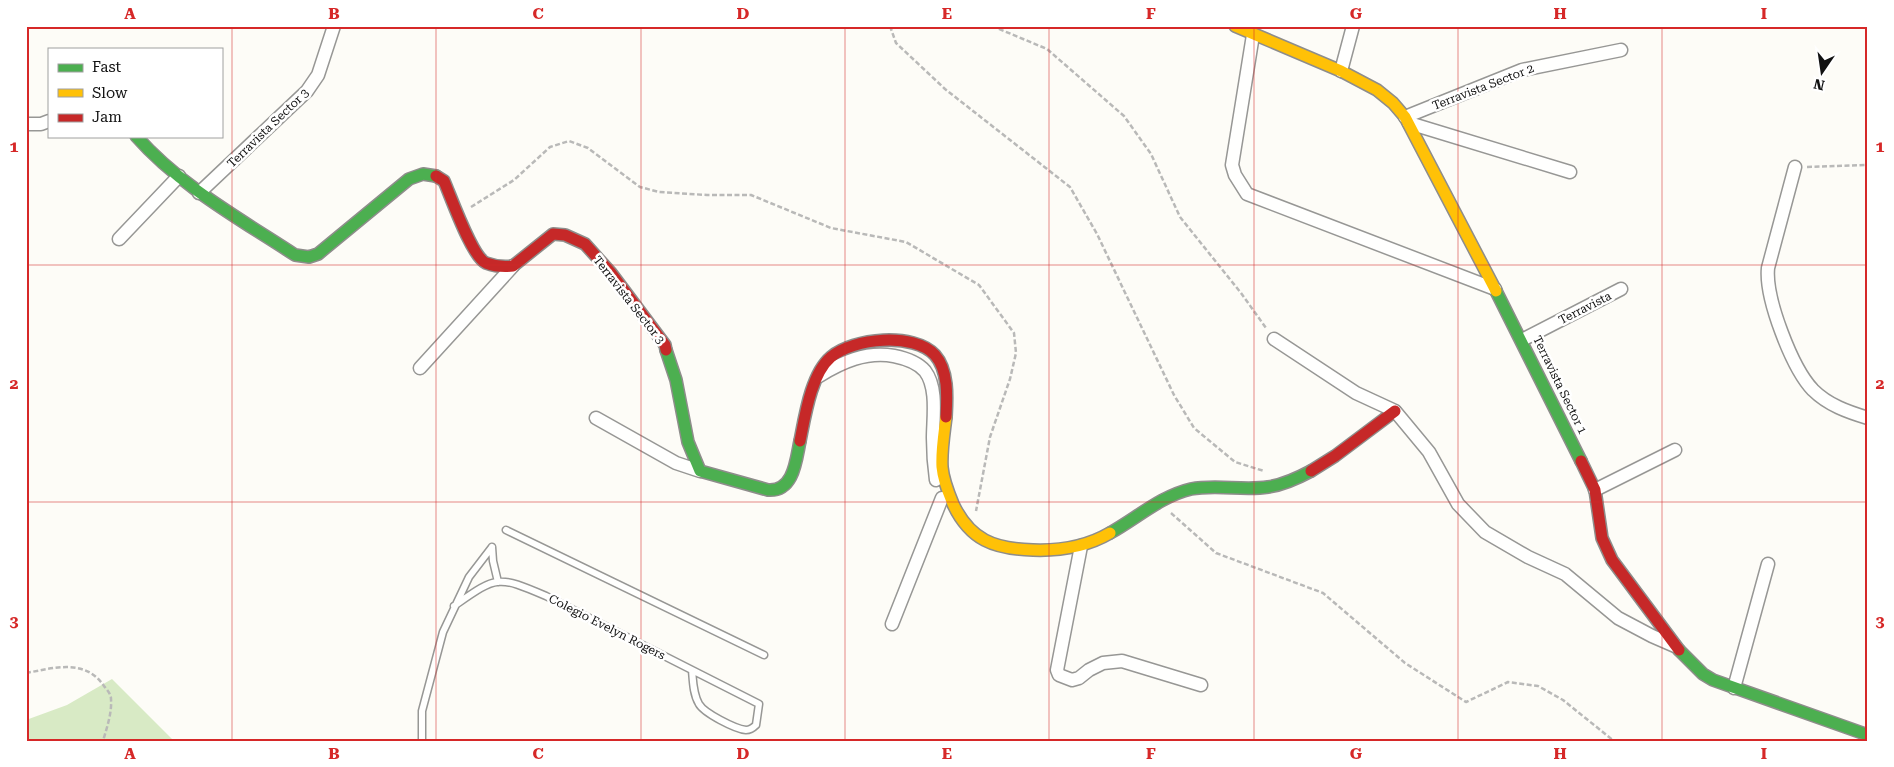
<svg xmlns="http://www.w3.org/2000/svg" width="1894" height="767" font-family="'Roboto Serif',serif">
  <style>
    .forest { fill: #d8eac5 }
    .lines { fill: none; stroke-linecap: round; stroke-linejoin: round }
    .lane-casing { stroke: #979795; stroke-width: 9 }
    .street-casing { stroke: #979795; stroke-width: 15 }
    .fast-casing { stroke: #8e8d8b; stroke-width: 14 }
    .slow-casing { stroke: #8e8d8b; stroke-width: 14 }
    .jam-casing { stroke: #8e8d8b; stroke-width: 14 }
    .path { stroke: #b9b9b8; stroke-width: 2.5; stroke-dasharray: 5 2.5; stroke-linecap: butt }
    .lane { stroke: #fffffe; stroke-width: 6 }
    .street { stroke: #fffffe; stroke-width: 12 }
    .fast { stroke: #4caf50; stroke-width: 11 }
    .slow { stroke: #ffc107; stroke-width: 11 }
    .jam { stroke: #c62828; stroke-width: 11 }
    .grid { fill: none; stroke: #d62828; stroke-width: 1; stroke-opacity: 0.55 }
    .labels { text-anchor: middle; dominant-baseline: central; stroke-width: 5; stroke-linejoin: round; paint-order: stroke }
    .street-label { font-size: 12px; fill: #111; stroke: #fff }
    .neatline { fill: none; stroke: #d62828; stroke-width: 2 }
    .grid-label { font-size: 16px; text-anchor: middle; font-weight: bold; fill: #d62828 }
  </style>
  <rect width="100%" height="100%" fill="#fdfcf7"/>
  <path class="forest" d="M112,679L174,741H26V720L67,705Z"/>
  <g class="lines">
    <defs>
      <path id="lane" d="M506,530L764,655
        M492,547L493,561L498,582
        M454,606C497,576 497,575 546,596L759,704L756,725C753,728 750,730 746,730C735,729 704,713 699,704C693,694 693,681 692,670
        M422,741V711L443,632L469,577L492,547"/>
      <path id="street" d="M1253,35L1232,165L1235,175L1247,194L1495,289
        M1341,71L1353,26
        M1405,117L1522,70L1621,50
        M1409,123L1570,172
        M26,124H41L49,121
        M1795,167L1768,268C1765,298 1792,368 1813,390C1828,405 1848,412 1868,418
        M199,193L307,91L318,75L334,26
        M119,239L179,176
        M1274,339L1356,393L1395,411L1429,452L1458,504L1485,532L1528,557L1565,574L1618,618L1652,636L1675,646
        M1522,340L1621,289
        M420,368L513,266
        M819,376C842,362 866,351 894,356C904,358 918,363 925,371C938,388 933,418 933,438C933,452 934,466 936,480
        M596,418L676,463L700,471
        M1595,490L1675,450
        M1081,546L1057,670L1059,675L1072,680L1079,678L1089,670L1103,663L1122,661L1201,685
        M892,624L942,498
        M1734,688L1768,564"/>
      <path id="fast" d="M136,136C180,186 240,219 295,255L309,257L318,254L409,179L423,174L436,176
        M1496,291L1581,461
        M666,350L676,380L688,442L700,471L768,490C794,492 796,460 800,441
        M1110,533C1137,518 1161,496 1191,489C1217,484 1243,491 1268,487C1283,485 1298,478 1311,471
        M1679,650L1703,674L1713,680L1868,735"/>
      <path id="slow" d="M1235,26L1341,71L1377,90L1393,103L1405,117L1496,291
        M946,417C944,434 941,451 942,467C943,479 948,492 953,504C970,540 994,549 1033,550C1061,551 1086,547 1110,533"/>
      <path id="jam" d="M436,176L444,181C451,197 472,257 486,263C494,266 505,267 513,266L553,234L565,235L585,244L611,273L665,345L666,350
        M800,441C805,416 811,374 831,357C853,338 914,332 935,355C949,371 947,398 946,417
        M1581,461L1595,490L1602,538L1612,560L1679,650
        M1311,471L1335,456L1395,411"/>
    </defs>
    <use href="#lane" class="lane-casing"/>
    <use href="#street" class="street-casing"/>
    <use href="#fast" class="fast-casing"/>
    <use href="#slow" class="slow-casing"/>
    <use href="#jam" class="jam-casing"/>
    <path class="path" d="M890,26L896,43L945,89L1070,187L1097,234L1174,395L1194,428L1235,462L1264,471
      M992,26L1047,49L1124,116L1151,154L1180,217L1241,293L1266,328
      M1807,167L1868,165
      M471,207L514,180L550,147L569,141L588,148L640,187L659,192L707,195H751L831,228L906,242L979,285L1014,333L1016,353L1010,379L990,437L976,511
      M1171,513L1216,553L1323,593L1405,663L1466,702L1508,682L1538,686L1563,700L1614,741
      M26,673C54,668 85,658 104,686C107,690 111,694 111,699C112,713 107,727 103,741"/>
    <use href="#lane" class="lane"/>
    <use href="#street" class="street"/>
    <use href="#fast" class="fast"/>
    <use href="#slow" class="slow"/>
    <use href="#jam" class="jam"/>
  </g>
  <path class="grid" d="M232,26V741M436,26V741M641,26V741M845,26V741M1049,26V741M1254,26V741M1458,26V741M1662,26V741M26,265H1868M26,502H1868"/>
  <g class="labels">
    <g class="street-label">
      <text transform="translate(1483 87) rotate(-21)">Terravista Sector 2</text>
      <text transform="translate(268 128) rotate(-44)">Terravista Sector 3</text>
      <text transform="translate(629 300) rotate(52)">Terravista Sector 3</text>
      <text transform="translate(1585 308) rotate(-27)">Terravista</text>
      <text transform="translate(1560 385) rotate(64)">Terravista Sector 1</text>
      <text transform="translate(607 627) rotate(27)">Colegio Evelyn Rogers</text>
    </g>
  </g>
  <rect width="1894" height="767" fill="none" stroke="#ffffff" stroke-width="55"/>
  <rect x="48" y="48" width="175" height="90" fill="#ffffff" stroke="#a0a0a0"/>
  <rect x="58" y="64" width="25" height="8" fill="#4caf50" stroke="#a0a0a0"/>
  <text x="92" y="72" font-size="15" fill="#111111">Fast</text>
  <rect x="58" y="89" width="25" height="8" fill="#ffc107" stroke="#a0a0a0"/>
  <text x="92" y="98" font-size="15" fill="#111111">Slow</text>
  <rect x="58" y="114" width="25" height="8" fill="#c62828" stroke="#a0a0a0"/>
  <text x="92" y="122" font-size="15" fill="#111111">Jam</text>
  <g transform="translate(1822 72) rotate(193)" stroke="#ffffff" stroke-width="4" paint-order="stroke">
  <path d="M0-4L9 19L0 12L-9 19Z" fill="#111111"/>
  <text y="-8" font-size="14" font-weight="bold" text-anchor="middle" fill="#111111">N</text>
  </g>
  <rect x="28" y="28" width="1838" height="712" class="neatline"/>
  <g class="grid-label">
    <text x="130" y="19">A</text>
    <text x="334" y="19">B</text>
    <text x="538" y="19">C</text>
    <text x="743" y="19">D</text>
    <text x="947" y="19">E</text>
    <text x="1151" y="19">F</text>
    <text x="1356" y="19">G</text>
    <text x="1560" y="19">H</text>
    <text x="1764" y="19">I</text>
    <text x="14" y="152">1</text>
    <text x="1880" y="152">1</text>
    <text x="14" y="389">2</text>
    <text x="1880" y="389">2</text>
    <text x="14" y="627">3</text>
    <text x="1880" y="627">3</text>
    <text x="130" y="759">A</text>
    <text x="334" y="759">B</text>
    <text x="538" y="759">C</text>
    <text x="743" y="759">D</text>
    <text x="947" y="759">E</text>
    <text x="1151" y="759">F</text>
    <text x="1356" y="759">G</text>
    <text x="1560" y="759">H</text>
    <text x="1764" y="759">I</text>
  </g>
</svg>
